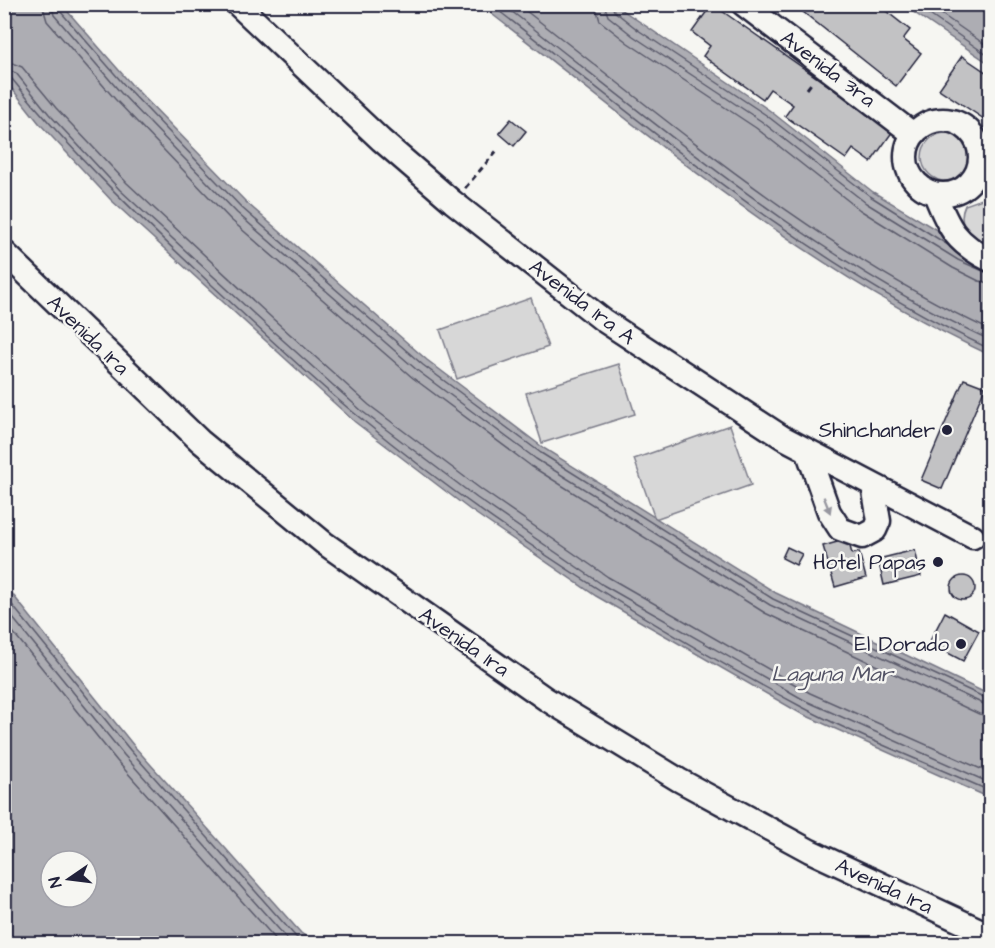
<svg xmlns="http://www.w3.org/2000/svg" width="995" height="948" font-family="'Architects Daughter',sans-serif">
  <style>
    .green { fill: #d7d7d7; stroke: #7c7c89; stroke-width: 1.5 }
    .water { fill: #adadb3; stroke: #757583; stroke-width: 1.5; fill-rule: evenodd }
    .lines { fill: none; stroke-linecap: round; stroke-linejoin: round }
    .shore { stroke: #5a5a6b; stroke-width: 1.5 }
    .building { fill: #c2c2c4; stroke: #22223b; stroke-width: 1.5 }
    .minor-casing { stroke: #22223b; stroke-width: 27 }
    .path { stroke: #22223b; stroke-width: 3; stroke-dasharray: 6 4.5; stroke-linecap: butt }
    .minor { stroke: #f6f6f2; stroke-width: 22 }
    .oneway { fill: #9797a0 }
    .poi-dot { fill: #22223b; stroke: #f6f6f2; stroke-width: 2 }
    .labels { text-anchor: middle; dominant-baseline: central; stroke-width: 5; stroke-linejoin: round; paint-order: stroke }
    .street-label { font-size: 21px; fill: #22223b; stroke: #f6f6f2 }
    .poi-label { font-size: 21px; fill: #22223b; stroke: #f6f6f2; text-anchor: end }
    .water-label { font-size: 22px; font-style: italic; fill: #535365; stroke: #f6f6f2 }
  </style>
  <rect width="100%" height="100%" fill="#f6f6f2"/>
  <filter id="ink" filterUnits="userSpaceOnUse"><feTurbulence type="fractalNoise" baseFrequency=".0167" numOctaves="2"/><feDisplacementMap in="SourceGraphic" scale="12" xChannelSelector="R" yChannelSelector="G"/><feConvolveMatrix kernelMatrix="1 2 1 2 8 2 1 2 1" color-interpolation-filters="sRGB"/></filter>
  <g filter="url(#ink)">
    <path class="green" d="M922 157a24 24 0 1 1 48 0a24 24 0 1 1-48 0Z
      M990,173V230L981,248C969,234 956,224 965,205L988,197Z
      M531,298L548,347L457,379L440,330Z
      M619,364L635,414L542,443L526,393Z
      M730,425L751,485L655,519L634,459Z"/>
    <path class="water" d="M4,5H62L131,84L247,203L427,360L545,449L776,593L990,695V798L800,713L596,596L469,509L355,422L111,200L39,123L5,80Z
      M480,5H615L769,110L873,192L990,262V355C802,268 643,130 480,5Z
      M903,5H990V64Z
      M5,585L134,746L301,933L316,943H5ZM51,861H87V897H51Z"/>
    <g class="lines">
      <path class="shore" d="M42,4L47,21L115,99L231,220L413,378L531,466L765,613L979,714L990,716
        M51,4L54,15L121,93L237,213L418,371L536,459L770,605L990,707
        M58,4L60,11L127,88L242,208L423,365L541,453L773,599L990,700
        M490,4C650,128 806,263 990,349
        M502,4C659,125 810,257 990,340
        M517,4C669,121 816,249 990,330
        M595,4L600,21L628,43L756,128L860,210L953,268L979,281L990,283
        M604,4L608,16L633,36L761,121L866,203L958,260L990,274
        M612,4L614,11L638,30L766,115L870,196L948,245
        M914,4L990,57
        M927,4L990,48
        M4,60L22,67L56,108L127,183L272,318L369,405L482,490L608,577L810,693L990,773
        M4,69L16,73L49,114L120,190L266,325L363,412L477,498L603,585L806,701L990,783
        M4,77L12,79C73,154 142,220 213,286C261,330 308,376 359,417C494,529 645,623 800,706C860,738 928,763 990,791
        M4,595L130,750L296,937L305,944
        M4,607L124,755L292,944
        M4,621L117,761L280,944"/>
    </g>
    <path class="building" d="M712,4L893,131L871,162L853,149L846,159L785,116L793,105L770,89L763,99L703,56L710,46L692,32Z
      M793,4H877L910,30L903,39L921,53L896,86Z
      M962,56L990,75V109L984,119L939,89Z
      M511,119L526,131L514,146L499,133Z
      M964,379L985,387L942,489L921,480Z
      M848,539L852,554L859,552L866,578L835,587L823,546Z
      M787,547L802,554L796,565L782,558Z
      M915,550L921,576L884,585L878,559Z
      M951 588a12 12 0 1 1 24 0a12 12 0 1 1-24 0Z
      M945,612L979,631L963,661L929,643Z"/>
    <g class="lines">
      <defs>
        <path id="minor" d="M237,4L381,140L453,202L603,320L782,437L973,537
          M743,4L913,134
          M906 157a37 37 0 1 1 74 0a37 37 0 1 1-74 0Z
          M935,194C949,229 956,243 990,260
          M4,252L200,441L324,543L546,699L679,780L810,851L990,935
          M807,450L829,512L840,529L862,537L875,530L879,521L873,485"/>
      </defs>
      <use href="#minor" class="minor-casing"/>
      <path class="path" d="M807,89L813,81
        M465,188L499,148"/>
      <use href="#minor" class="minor"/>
    </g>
    <defs><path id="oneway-solid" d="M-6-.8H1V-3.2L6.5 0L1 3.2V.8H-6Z" transform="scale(1.5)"/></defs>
    <use class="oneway" href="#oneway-solid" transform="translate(827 505) rotate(68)"/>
  </g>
  <g class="poi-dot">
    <circle cx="947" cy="430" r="6"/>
    <circle cx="938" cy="562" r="6"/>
    <circle cx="961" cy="644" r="6"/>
  </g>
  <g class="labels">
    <g class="street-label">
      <text transform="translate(828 69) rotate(37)">Avenida 3ra</text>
      <text transform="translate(582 302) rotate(37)">Avenida 1ra A</text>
      <text transform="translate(88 335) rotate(44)">Avenida 1ra</text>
      <text transform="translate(464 642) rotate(35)">Avenida 1ra</text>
      <text transform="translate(884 886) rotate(25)">Avenida 1ra</text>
    </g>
    <g class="poi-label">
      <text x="935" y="430">Shinchander</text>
      <text x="926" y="562">Hotel Papas</text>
      <text x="949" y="644">El Dorado</text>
    </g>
    <g class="water-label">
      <text x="832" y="674">Laguna Mar</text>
    </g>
  </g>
  <rect width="995" height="948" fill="none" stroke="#f6f6f2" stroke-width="24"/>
  <rect x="12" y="12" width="971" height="924" fill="none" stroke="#22223b" stroke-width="2" filter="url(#ink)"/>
  <g transform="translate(69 879) rotate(256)"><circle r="28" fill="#f6f6f2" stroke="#a1a1a9" stroke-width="1.5"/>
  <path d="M0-4.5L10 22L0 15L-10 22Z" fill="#22223b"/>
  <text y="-9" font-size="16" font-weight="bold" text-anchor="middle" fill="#22223b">N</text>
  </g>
</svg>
